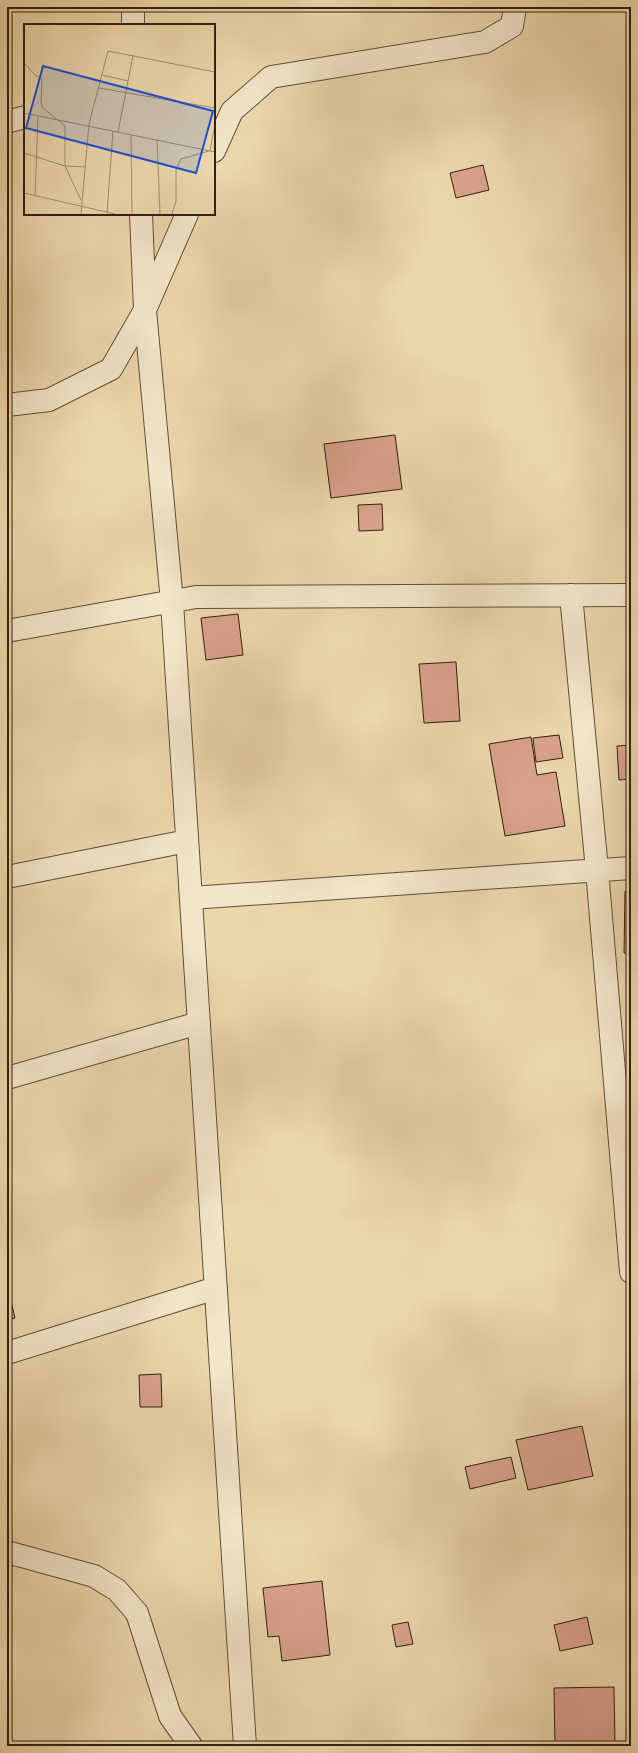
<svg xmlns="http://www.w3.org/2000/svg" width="638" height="1753" font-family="'Libre Bodoni',serif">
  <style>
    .building { fill: #d9a28b; stroke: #33200f }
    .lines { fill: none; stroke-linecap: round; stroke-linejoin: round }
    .street-casing { stroke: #614e36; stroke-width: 24 }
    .street { stroke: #f2e5c9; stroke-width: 22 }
    .inset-road { fill: none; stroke: #a18e6d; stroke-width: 1 }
    .view { fill: #1d4ed8; fill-opacity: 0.15; stroke: #1d4ed8; stroke-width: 2 }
    .inset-edge { fill: none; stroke: #33200f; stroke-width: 2 }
  </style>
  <rect width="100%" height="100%" fill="#ebd7ac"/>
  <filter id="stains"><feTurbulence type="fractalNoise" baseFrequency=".005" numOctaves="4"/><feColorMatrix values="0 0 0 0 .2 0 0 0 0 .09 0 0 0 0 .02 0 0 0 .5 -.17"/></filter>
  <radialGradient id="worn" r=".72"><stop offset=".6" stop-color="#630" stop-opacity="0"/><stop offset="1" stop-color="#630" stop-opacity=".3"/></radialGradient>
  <path class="building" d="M263,7H280V9L263,11Z
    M483,165L489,190L456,198L450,173Z
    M395,435L402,489L331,498L324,444Z
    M382,504L383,530L359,531L358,505Z
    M238,614L243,655L206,660L201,618Z
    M456,662L460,721L424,723L419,664Z
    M559,735L563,758L536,762L533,738Z
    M531,737L537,775L556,772L565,826L505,836L489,744Z
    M631,745V779L619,780L617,746Z
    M625,891H631V953H624Z
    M8,1288L15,1318L7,1320V1289Z
    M161,1374L162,1407H140L139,1375Z
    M582,1426L593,1476L528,1490L516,1440Z
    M511,1457L516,1478L470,1489L465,1467Z
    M322,1581L330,1655L282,1661L279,1636L268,1637L263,1588Z
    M587,1617L593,1644L560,1651L554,1625Z
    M408,1622L413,1644L396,1647L392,1625Z
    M614,1687L615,1746H555L554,1688Z"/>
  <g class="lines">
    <defs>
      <path id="street" d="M133,7V25
        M7,122L25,117
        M214,151L232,111L271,77L485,42L512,26L515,7
        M141,214L145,310L172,602L245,1746
        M7,405L49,400L111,369L145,310L187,214
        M571,595L597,870L631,1272
        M7,631L196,597L631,595
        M7,877L187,841
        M191,898L631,868
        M7,1078L199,1023
        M7,1353L216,1288
        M7,1552L94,1576L117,1590L137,1613L170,1716L191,1746"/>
    </defs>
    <use href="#street" class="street-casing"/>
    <use href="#street" class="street"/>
  </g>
  <g transform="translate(24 24)">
    <rect width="191" height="191" fill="#ebd7ac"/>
    <path class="inset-road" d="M1,40L11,51L18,55L17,79L19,84L41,102V142L57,176M78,51L104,57M75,64L191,84M0,89L186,127M191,100L186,127L191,128M94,108L109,32M107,111L108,190M133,116L136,190M0,129L41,142L61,143M0,169L91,190M11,171L14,93M83,189L89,107M57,190L65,100L84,27L191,48M148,190L152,177V146L157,135L185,127"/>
    <path class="view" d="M19,42L189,87L172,149L2,104Z"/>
    <rect width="191" height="191" class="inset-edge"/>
  </g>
  <rect width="638" height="1753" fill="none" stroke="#ebd7ac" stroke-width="24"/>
  <rect x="8" y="8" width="622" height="1737" fill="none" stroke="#33200f" stroke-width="2"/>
  <rect x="12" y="12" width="614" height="1729" fill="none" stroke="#33200f"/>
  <rect width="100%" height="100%" filter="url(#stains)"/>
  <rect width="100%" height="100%" fill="url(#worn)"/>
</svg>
